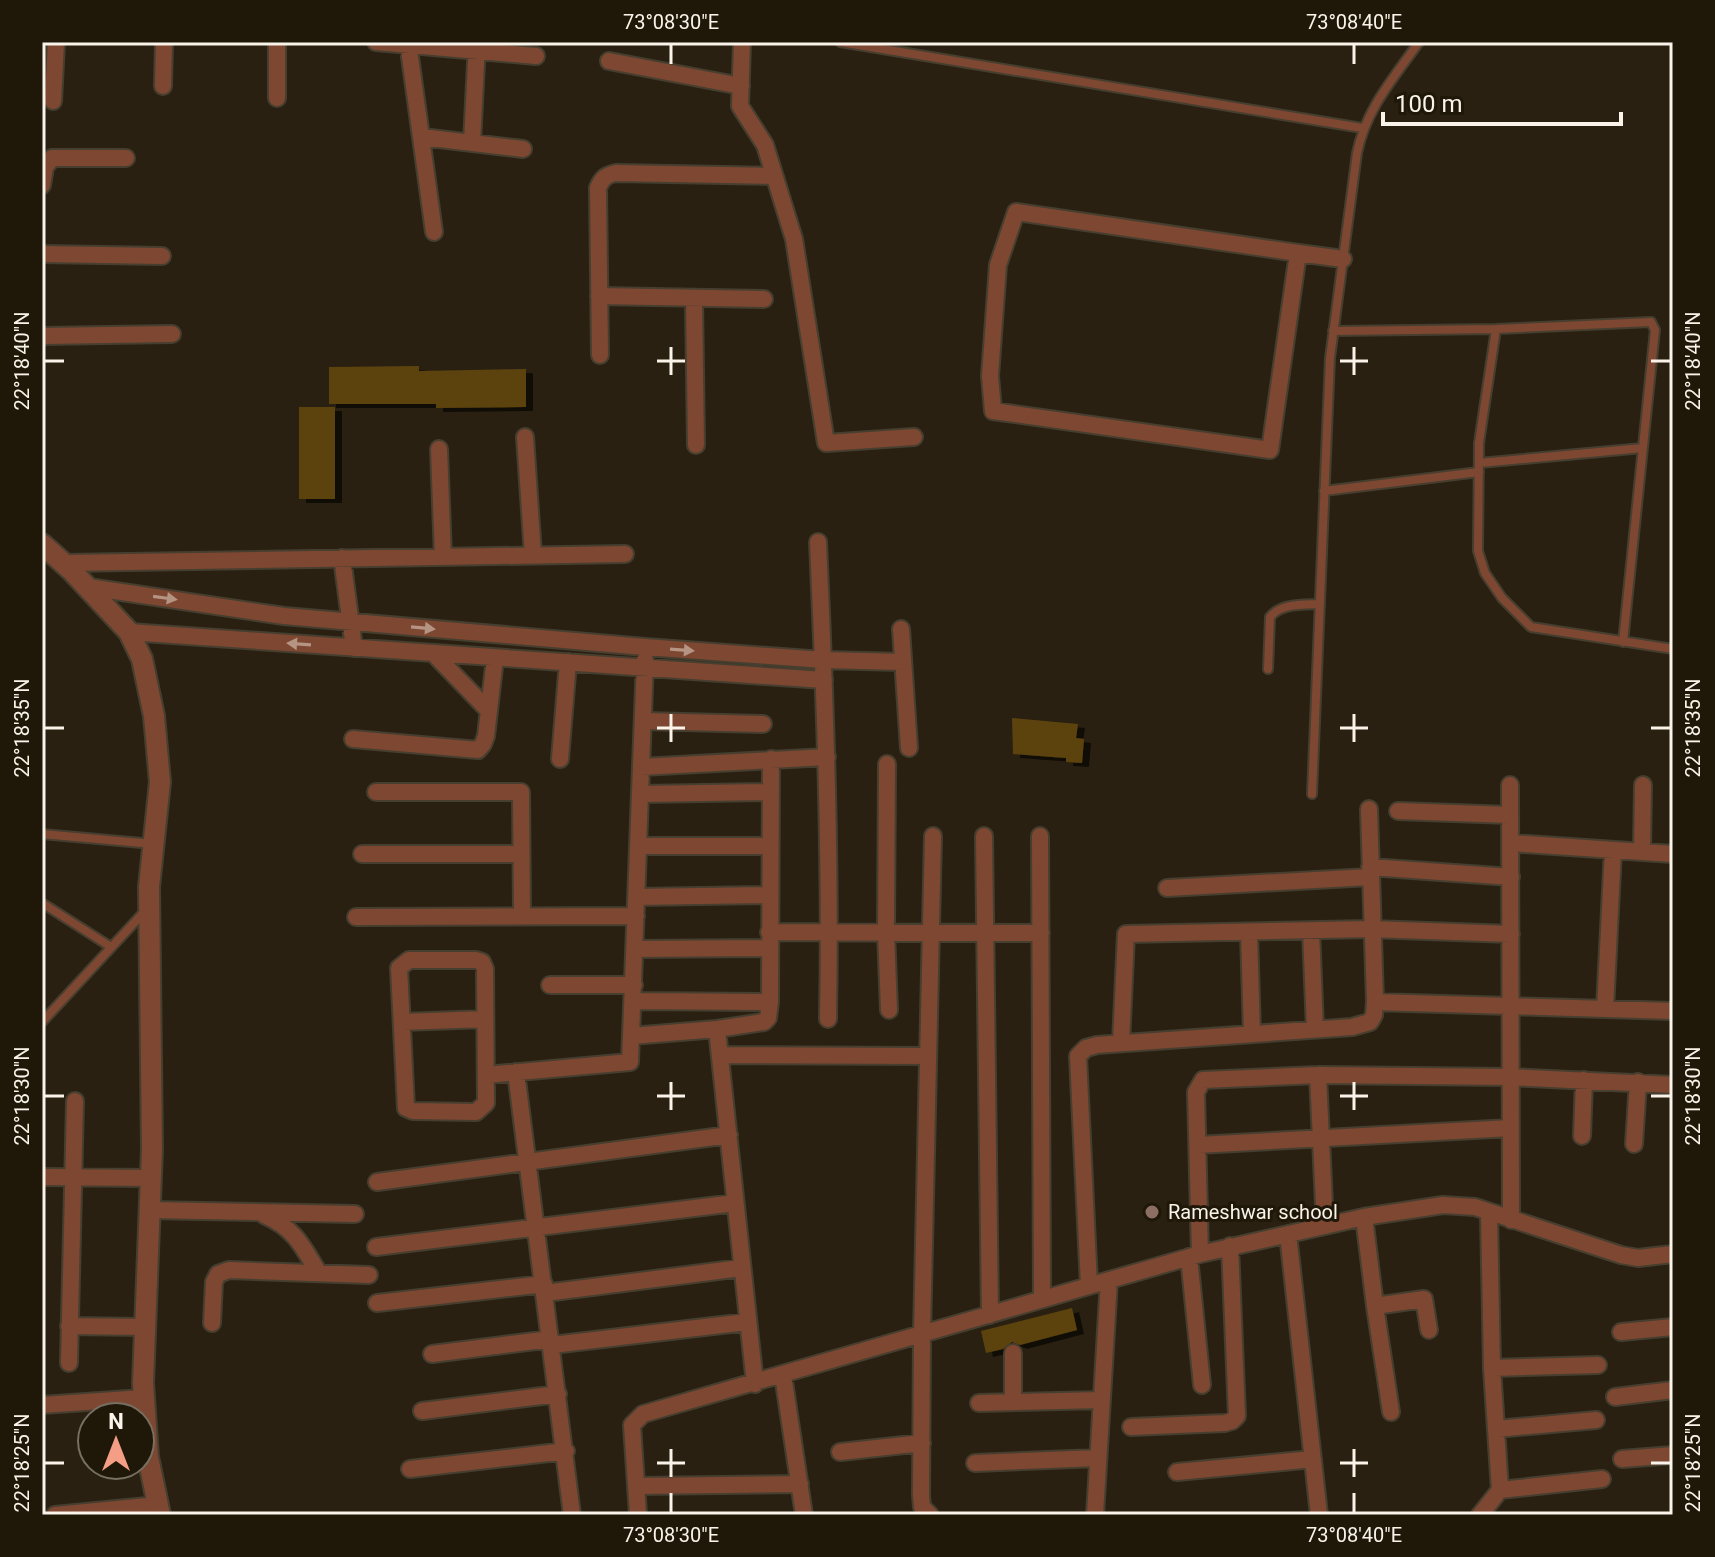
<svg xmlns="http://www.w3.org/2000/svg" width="1715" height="1557" font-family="Roboto,sans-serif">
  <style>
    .building { fill: #5c4310; filter: url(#shadow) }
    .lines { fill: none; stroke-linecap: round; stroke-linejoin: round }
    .service-casing { stroke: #463e2f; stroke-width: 12 }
    .minor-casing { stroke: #463e2f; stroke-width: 20 }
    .tertiary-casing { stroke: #463e2f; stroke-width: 24 }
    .service { stroke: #7e4731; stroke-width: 8 }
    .minor { stroke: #7e4731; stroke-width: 16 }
    .tertiary { stroke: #7e4731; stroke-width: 20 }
    .oneway { fill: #b59484 }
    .ticks { fill: none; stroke: #f9f3e9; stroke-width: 3 }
    .education-dot { fill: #8d6e63; stroke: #1f1708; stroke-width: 3 }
    .labels { text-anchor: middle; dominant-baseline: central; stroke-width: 6; stroke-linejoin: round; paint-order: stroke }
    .poi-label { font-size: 20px; fill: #f9f3e9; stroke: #1f1708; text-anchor: start }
    .neatline { fill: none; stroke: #f9f3e9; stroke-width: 3 }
    .ticks-label { font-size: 20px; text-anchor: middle; fill: #f9f3e9 }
  </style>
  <defs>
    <filter id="shadow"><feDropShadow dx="7" dy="4" stdDeviation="0" flood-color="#0009"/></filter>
  </defs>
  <rect width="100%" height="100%" fill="#292011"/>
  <path class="building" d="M419,366V371L526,369V407L436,408V404H329V367Z
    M299,407H335V499H299Z
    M1012,718L1078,724L1076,738L1084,739L1082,763L1066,762V758L1013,754Z
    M1072,1308L1077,1330L1020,1345L1012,1342L1003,1349L986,1353L981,1331Z"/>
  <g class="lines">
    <defs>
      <path id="service" d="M840,42L1362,128
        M1496,329L1479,443L1478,551L1485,573L1502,598L1531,627L1673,649
        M1333,331L1496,329L1651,322L1655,330L1623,642
        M1479,463L1643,448
        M1324,491L1479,472
        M1268,669L1270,617C1281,603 1303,605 1320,604
        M1312,794L1330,358L1357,153C1366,109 1393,79 1419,42
        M42,834L153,844
        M42,903L111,947
        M42,1022L145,911"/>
      <path id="minor" d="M277,42V98
        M376,42L536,56
        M408,42L434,232
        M742,42L740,106L765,145L794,239L826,443L914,437
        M609,61L741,86
        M163,86L164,42
        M53,101L56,42
        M422,137L523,149
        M472,143L477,42
        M42,185L45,167L52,158H126
        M1298,253L1270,450L993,411L990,376L998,265L1016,212L1298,253L1343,259
        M42,254L162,256
        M599,296L764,299
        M694,298L696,445
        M42,336L172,334
        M600,355L598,188C602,178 606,175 616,173L774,176
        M525,437L533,555
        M439,449L443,557
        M818,542C825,701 831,860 828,1019
        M342,558L354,648
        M64,563L625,554
        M88,587L284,616L645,647L823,660L903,662
        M901,629L909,748
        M129,632L824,680
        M434,654L489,711
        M643,721L763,724
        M353,739L478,750L483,744L486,736L495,658
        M560,759L568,662
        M887,764L886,932L889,1010
        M641,767L827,757
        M1510,785L1511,1220
        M376,792H521L522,916
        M640,794L771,792
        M1398,811L1510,815
        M984,836L990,1315
        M1040,836L1042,1297
        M1511,843L1673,854
        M638,846H770
        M1642,851L1643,785
        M362,854H520
        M1370,867L1511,877
        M1167,888L1370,877
        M636,897L770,895
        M356,917L636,916
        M1311,931L1315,1029
        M769,932L1041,933
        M1249,932L1252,1034
        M635,949L769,948
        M409,960H476L482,962L485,969L486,1103L476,1112L413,1111L406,1108L399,968Z
        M550,985H634
        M634,1001L770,1002
        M1375,1002L1673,1011
        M1605,1009L1613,850
        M402,1022L485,1019
        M717,1029L755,1384
        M631,1036L717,1029L764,1022L768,1018L770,1002L771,759
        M1121,1043L1126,934L1371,929L1511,934
        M720,1055L928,1056
        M516,1072L572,1515
        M486,1075L630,1062L645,660
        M1318,1075L1325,1226
        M1582,1136L1584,1080
        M1634,1144L1638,1082
        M1198,1145L1511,1128
        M42,1177L151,1178
        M377,1182L729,1135
        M149,1210L355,1214
        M1489,1213L1492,1368L1598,1365
        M264,1215C294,1228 302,1245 318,1272
        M1364,1217L1375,1306L1424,1299L1429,1330
        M1288,1234L1319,1515
        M376,1247L735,1203
        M1200,1254L1196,1092L1203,1080L1318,1075L1511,1077L1673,1085
        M1189,1257L1202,1385
        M1089,1285L1078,1056L1086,1048L1097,1045L1352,1027L1370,1022L1374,1015L1375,1002L1369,809
        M545,1293L741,1268
        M377,1303L544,1284
        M1375,1306L1391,1412
        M212,1323L214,1282L218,1274L229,1270L369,1275
        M69,1326L144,1327
        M1621,1332L1673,1327
        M552,1345L747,1322
        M432,1354L551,1339
        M69,1363L75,1101
        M1492,1368L1500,1490L1602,1479
        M783,1375L804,1515
        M1615,1397L1673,1390
        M1013,1402V1353
        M979,1403L1102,1400
        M42,1405L144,1398
        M422,1411L558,1394
        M1131,1427L1225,1423L1232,1421L1237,1416L1230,1246
        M1496,1429L1596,1420
        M840,1452L922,1443
        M1622,1459L1673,1455
        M975,1463L1098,1458
        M410,1469L566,1451
        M1177,1472L1313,1459
        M636,1486L800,1484
        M55,1515L158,1505
        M638,1515L632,1425L643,1414L1200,1254L1364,1217L1443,1205L1475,1207L1621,1255L1638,1258L1673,1254
        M930,1515L922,1507L921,1495L922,1334L933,836
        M1095,1515L1109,1280
        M1480,1515L1500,1490"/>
      <path id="tertiary" d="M42,544L71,570L129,632L142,659L154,716L160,782L149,887L152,1149L143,1383L148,1457L160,1515"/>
    </defs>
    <use href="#service" class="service-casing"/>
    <use href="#minor" class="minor-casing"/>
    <use href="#tertiary" class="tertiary-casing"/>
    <use href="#service" class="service"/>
    <use href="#minor" class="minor"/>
    <use href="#tertiary" class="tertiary"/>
  </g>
  <defs><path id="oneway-solid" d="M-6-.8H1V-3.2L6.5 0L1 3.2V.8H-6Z" transform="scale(2)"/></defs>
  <g class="oneway">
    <use href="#oneway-solid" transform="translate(165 598) rotate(8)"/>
    <use href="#oneway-solid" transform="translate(423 628) rotate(5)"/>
    <use href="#oneway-solid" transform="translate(299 644) rotate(-176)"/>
    <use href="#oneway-solid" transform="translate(682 650) rotate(4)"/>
  </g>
  <path class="ticks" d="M671,44V64M1354,44V64M671,347V375M1354,347V375M44,361H64M657,361H685M1340,361H1368M1651,361H1671M671,714V742M1354,714V742M44,728H64M657,728H685M1340,728H1368M1651,728H1671M671,1082V1110M1354,1082V1110M44,1096H64M657,1096H685M1340,1096H1368M1651,1096H1671M671,1449V1477M1354,1449V1477M44,1463H64M657,1463H685M1340,1463H1368M1651,1463H1671M671,1493V1513M1354,1493V1513"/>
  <circle class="education-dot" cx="1152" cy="1212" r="8"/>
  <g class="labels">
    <g class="poi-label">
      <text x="1168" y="1212">Rameshwar school</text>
    </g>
  </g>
  <rect width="1715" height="1557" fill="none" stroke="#1f1708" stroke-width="88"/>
  <g transform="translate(116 1441)"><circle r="38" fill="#1f1708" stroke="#766f62" stroke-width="2"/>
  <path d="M0-6L14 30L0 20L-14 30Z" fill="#f49e86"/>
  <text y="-12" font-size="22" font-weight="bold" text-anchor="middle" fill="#f9f3e9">N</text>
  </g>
  <path d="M1383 112v12h238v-12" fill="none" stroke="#f9f3e9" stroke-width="4"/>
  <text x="1395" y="112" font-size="24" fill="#f9f3e9" stroke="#1f1708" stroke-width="6" paint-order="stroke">100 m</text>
  <rect x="44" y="44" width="1627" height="1469" class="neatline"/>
  <g class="ticks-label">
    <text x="671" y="29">73°08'30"E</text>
    <text x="1354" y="29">73°08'40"E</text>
    <text transform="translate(22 361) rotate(-90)" y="7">22°18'40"N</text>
    <text transform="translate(1693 361) rotate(-90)" y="7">22°18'40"N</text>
    <text transform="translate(22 728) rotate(-90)" y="7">22°18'35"N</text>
    <text transform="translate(1693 728) rotate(-90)" y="7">22°18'35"N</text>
    <text transform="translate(22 1096) rotate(-90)" y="7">22°18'30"N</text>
    <text transform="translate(1693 1096) rotate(-90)" y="7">22°18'30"N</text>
    <text transform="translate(22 1463) rotate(-90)" y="7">22°18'25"N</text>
    <text transform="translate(1693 1463) rotate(-90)" y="7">22°18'25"N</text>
    <text x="671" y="1542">73°08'30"E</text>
    <text x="1354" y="1542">73°08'40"E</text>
  </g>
</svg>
